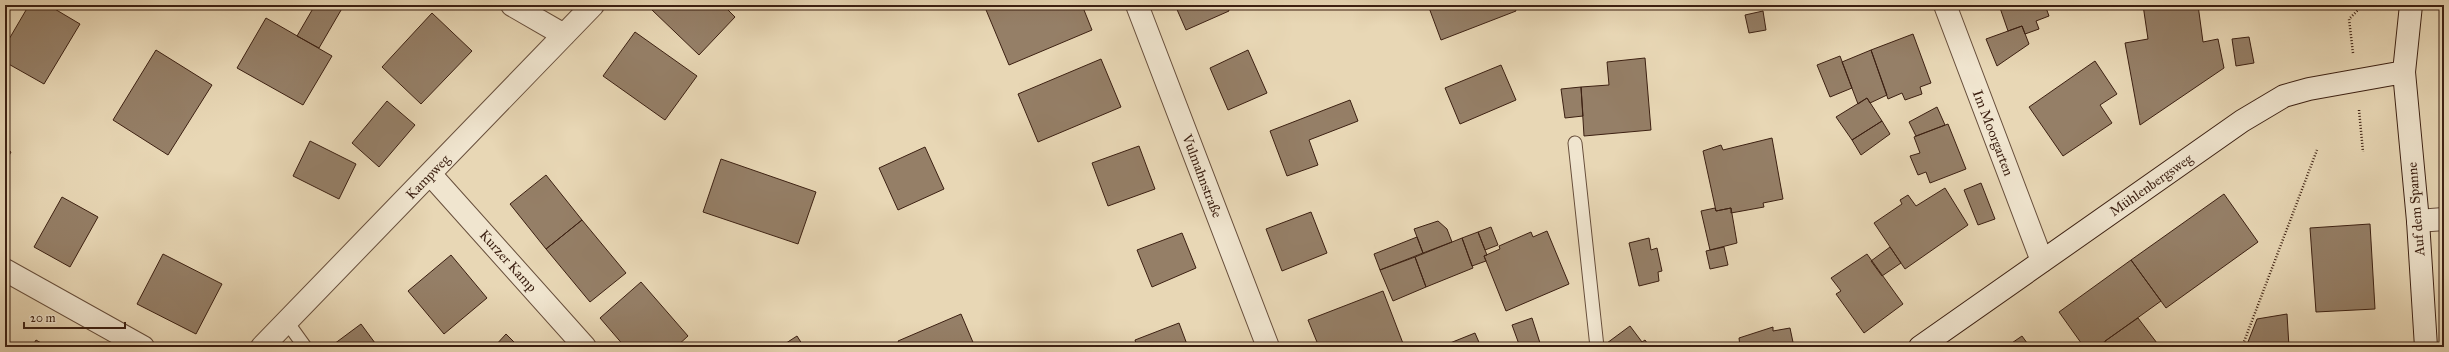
<svg xmlns="http://www.w3.org/2000/svg" width="2449" height="352" font-family="'IM FELL Great Primer',serif">
  <style>
    .building { fill: #957f67; stroke: #3c2012 }
    .lines { fill: none; stroke-linecap: round; stroke-linejoin: round }
    .lane-casing { stroke: #674e3b; stroke-width: 15 }
    .street-casing { stroke: #674e3b; stroke-width: 24 }
    .secondary-casing { stroke: #3c2012; stroke-width: 24 }
    .path { stroke: #3c2012; stroke-width: 2.5; stroke-dasharray: 1 2; stroke-linecap: butt }
    .lane { stroke: #f0e5cf; stroke-width: 13 }
    .street { stroke: #f0e5cf; stroke-width: 22 }
    .secondary { stroke: #f0e5cf; stroke-width: 22 }
    .labels { text-anchor: middle; dominant-baseline: central; stroke-width: 3; stroke-linejoin: round; paint-order: stroke }
    .street-label { font-size: 14px; fill: #3c2012; stroke: #f0e5cf }
  </style>
  <rect width="100%" height="100%" fill="#e8d7b5"/>
  <filter id="stains"><feTurbulence type="fractalNoise" baseFrequency=".005" numOctaves="4"/><feColorMatrix values="0 0 0 0 .2 0 0 0 0 .09 0 0 0 0 .02 0 0 0 .5 -.17"/></filter>
  <radialGradient id="worn" r=".72"><stop offset=".6" stop-color="#630" stop-opacity="0"/><stop offset="1" stop-color="#630" stop-opacity=".3"/></radialGradient>
  <path class="building" d="M29,5H48L80,24L44,84L5,62V46Z
    M315,5H344L319,48L297,36Z
    M656,5H723L735,17L699,55L652,10Z
    M984,5H1082L1092,30L1009,65Z
    M1175,5H1227L1229,11L1186,30Z
    M1428,5H1514L1516,11L1441,40Z
    M1999,5H2045L2049,16L2036,21L2039,29L2025,34L2022,26L2008,31Z
    M2143,5H2198L2203,42L2218,39L2224,68L2140,125L2125,43L2148,39Z
    M1763,11L1766,30L1749,33L1745,15Z
    M432,13L472,51L421,104L382,67Z
    M266,18L332,56L303,105L237,68Z
    M2022,26L2029,44L1997,66L1986,39Z
    M635,32L697,76L665,120L603,76Z
    M1913,34L1931,83L1920,87L1922,94L1905,100L1902,93L1888,99L1871,50Z
    M2249,37L2254,63L2236,66L2232,39Z
    M156,50L212,85L168,155L113,120Z
    M1248,50L1267,93L1228,110L1210,68Z
    M1871,50L1887,95L1870,103L1867,98L1858,104L1842,62Z
    M1840,56L1852,88L1830,97L1817,65Z
    M1645,58L1651,130L1584,136L1581,87L1609,85L1607,62Z
    M1101,59L1121,107L1038,142L1018,94Z
    M2095,61L2117,94L2100,105L2112,123L2063,156L2029,107Z
    M1501,65L1516,100L1460,124L1445,88Z
    M1581,87L1583,116L1565,118L1561,89Z
    M1867,98L1882,121L1852,140L1836,117Z
    M1350,100L1358,121L1309,140L1318,165L1287,176L1270,131Z
    M387,101L415,125L379,167L352,143Z
    M1937,107L1945,125L1916,136L1909,122Z
    M1882,121L1890,134L1861,155L1852,140Z
    M1948,124L1966,169L1930,183L1926,172L1918,175L1910,156L1920,153L1914,137Z
    M1772,138L1783,199L1763,203L1764,207L1731,213V208L1716,211L1703,151L1721,145L1723,150Z
    M310,141L356,164L339,199L293,176Z
    M1139,146L1155,189L1108,206L1092,163Z
    M925,147L944,189L898,210L879,168Z
    M5,148L11,152L5,163Z
    M721,159L816,192L798,244L703,212Z
    M546,175L582,220L546,249L510,204Z
    M1981,183L1995,219L1978,225L1964,190Z
    M1945,188L1968,225L1905,269L1874,223L1902,204L1900,200L1908,195L1916,206Z
    M2224,194L2258,242L2166,308L2131,260Z
    M62,197L98,217L70,267L34,247Z
    M1715,208L1716,211L1731,208L1737,243L1710,250L1701,211Z
    M1311,212L1327,253L1282,271L1266,229Z
    M582,220L626,273L590,302L546,249Z
    M1438,221L1447,229L1452,242L1423,253L1414,229Z
    M2370,224L2375,309L2316,312L2310,228Z
    M1491,227L1498,245L1485,250L1478,232Z
    M1547,231L1569,284L1506,311L1484,256L1500,249L1499,246L1531,232L1533,237Z
    M1478,232L1487,255L1484,256L1486,261L1472,266L1462,238Z
    M1182,233L1196,268L1152,287L1137,250Z
    M1417,237L1423,253L1380,270L1374,254Z
    M1462,238L1473,268L1426,287L1415,257Z
    M1649,238L1651,250L1657,248L1662,271L1658,272L1659,281L1639,286L1629,243Z
    M1724,247L1728,265L1710,269L1706,251Z
    M1890,247L1901,263L1882,276L1871,261Z
    M163,254L222,284L196,334L137,304Z
    M1867,254L1903,304L1864,333L1836,294L1841,291L1831,278Z
    M451,255L487,298L444,334L408,291Z
    M1415,257L1426,287L1393,301L1380,270Z
    M2131,260L2161,301L2097,347H2084L2059,312Z
    M641,282L688,336L676,347H625L600,318Z
    M1383,291L1404,346L1319,347L1308,320Z
    M961,314L975,347H901L898,341Z
    M2287,314L2289,347H2246L2257,319Z
    M1532,318L1540,343L1520,347L1512,325Z
    M2138,318L2160,347H2110L2105,341Z
    M1179,323L1188,347H1137L1135,340Z
    M361,324L378,347H330Z
    M1630,326L1642,342L1635,347H1609L1607,343Z
    M1773,327V331L1790,328L1794,347H1740L1739,338Z
    M1475,333L1481,347H1440Z
    M506,334L519,347H494Z
    M797,336L804,347H780Z
    M2022,336L2030,347H2006Z
    M36,340L48,347H32Z
    M1645,340L1650,347H1635L1642,342Z"/>
  <g class="lines">
    <defs>
      <path id="lane" d="M1575,143L1597,347
        M287,322L305,347"/>
      <path id="street" d="M512,5L564,35
        M1137,5L1268,347
        M1945,5L2042,261
        M431,175L585,347
        M2418,221L2444,219
        M5,270L143,347
        M262,347L593,5"/>
      <path id="secondary" d="M2411,5L2404,72L2418,221L2426,347
        M1920,347L2242,121L2284,96L2309,89L2404,72"/>
    </defs>
    <use href="#lane" class="lane-casing"/>
    <use href="#street" class="street-casing"/>
    <use href="#secondary" class="secondary-casing"/>
    <path class="path" d="M2353,53L2349,19L2363,5
      M2359,110L2363,152
      M2242,347L2317,150"/>
    <use href="#lane" class="lane"/>
    <use href="#street" class="street"/>
    <use href="#secondary" class="secondary"/>
  </g>
  <g class="labels">
    <g class="street-label">
      <text transform="translate(1993 133) rotate(69)">Im Moorgarten</text>
      <text transform="translate(1202 176) rotate(69)">Vulmahnstraße</text>
      <text transform="translate(428 177) rotate(-46)">Kampweg</text>
      <text transform="translate(2151 185) rotate(-35)">Mühlenbergsweg</text>
      <text transform="translate(2416 209) rotate(-95)">Auf dem Spanne</text>
      <text transform="translate(508 261) rotate(48)">Kurzer Kamp</text>
    </g>
  </g>
  <rect width="2449" height="352" fill="none" stroke="#e8d7b5" stroke-width="20"/>
  <rect x="6" y="6" width="2437" height="340" fill="none" stroke="#3c2012" stroke-width="2"/>
  <rect x="10" y="10" width="2429" height="332" fill="none" stroke="#3c2012"/>
  <path d="M24 322v6h101v-6" fill="none" stroke="#3c2012" stroke-width="2"/>
  <text x="30" y="322" font-size="12" fill="#3c2012" stroke="#f0e5cf" stroke-width="3" paint-order="stroke">20 m</text>
  <rect width="100%" height="100%" filter="url(#stains)"/>
  <rect width="100%" height="100%" fill="url(#worn)"/>
</svg>
